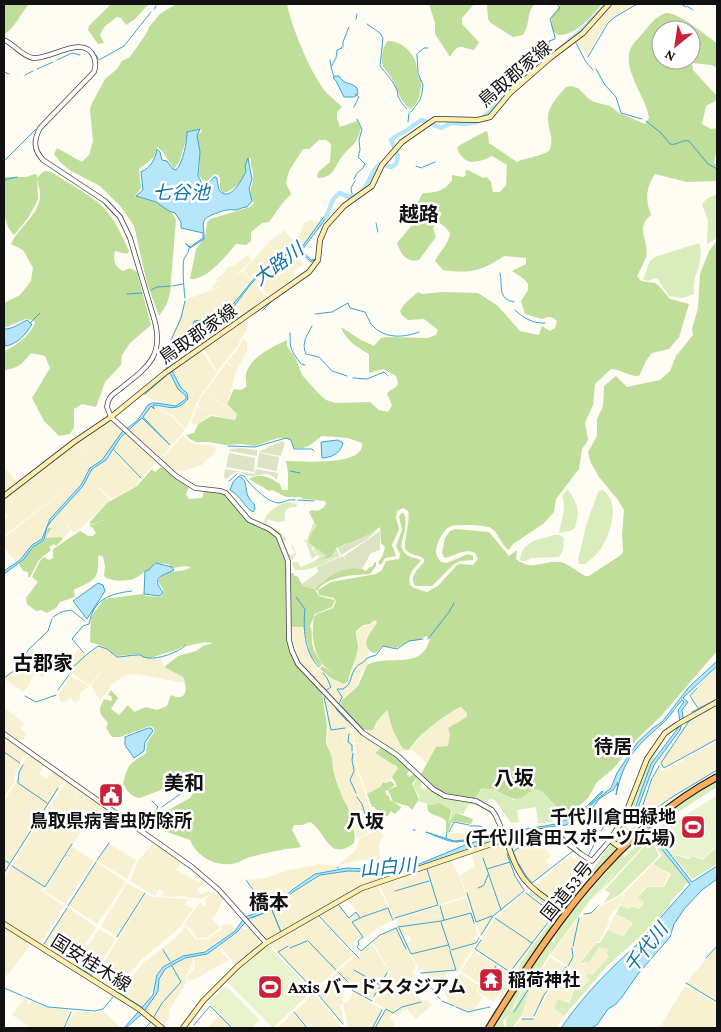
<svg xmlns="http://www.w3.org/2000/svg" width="721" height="1032" font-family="'Crimson Pro','Noto Sans JP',serif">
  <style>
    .farmland { fill: #f7f1d2 }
    .green { fill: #d9ecbb }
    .forest { fill: #bede9a; fill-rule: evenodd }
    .cemetery { fill: #dce4c3 }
    .pitch { fill: #e9f3cd }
    .water { fill: #b6e6f9; stroke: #3aa4d3 }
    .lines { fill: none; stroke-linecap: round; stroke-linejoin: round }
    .stream { stroke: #3aa4d3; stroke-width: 1 }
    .river { stroke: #b6e6f9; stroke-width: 4.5 }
    .tertiary-casing { stroke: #444; stroke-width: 5.5 }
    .secondary-casing { stroke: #333; stroke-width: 6 }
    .trunk-casing { stroke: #222; stroke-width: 8 }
    .tertiary { stroke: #fff; stroke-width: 4 }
    .secondary { stroke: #ffefaf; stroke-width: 4.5 }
    .trunk { stroke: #fcaf5f; stroke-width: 5.5 }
    .labels { text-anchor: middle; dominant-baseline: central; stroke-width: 5; stroke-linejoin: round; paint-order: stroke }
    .street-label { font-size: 18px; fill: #111; stroke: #fff }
    .poi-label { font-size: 18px; font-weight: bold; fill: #111; stroke: #fff; text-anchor: start }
    .water-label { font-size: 19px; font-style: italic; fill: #1275aa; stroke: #fff }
    .neighbourhood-label { font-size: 19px; font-weight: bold; fill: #111; stroke: #fff }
    .quarter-label { font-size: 20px; font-weight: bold; fill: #111; stroke: #fff }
  </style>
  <rect width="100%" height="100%" fill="#fffcf4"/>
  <path class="farmland" d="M611,4H635L611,19L601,31L587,57L577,41Z
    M310,220L321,222L299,250L285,254L280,262L273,263L267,270L257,274L252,280L243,271L271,240L281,233L285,230L291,239H296L300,234L304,223Z
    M249,254L251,261L232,279L242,271L251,280L227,312L218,320L210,318L194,320L186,339L168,345L183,310L185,300L225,285L211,289L217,281L216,279L225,272V269L236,264Z
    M288,256L304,264L293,272L295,276L289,280L291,283L271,298L254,282L275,266L282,264Z
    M253,282L269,299L233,324L226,317Z
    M226,318L232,325L170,368L167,360L170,348L187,341L190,335L194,330L195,322L210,321L219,325Z
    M243,321L248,327L236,348L217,371L203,349Z
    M243,338L247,343V351L236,372L227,404L224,405L206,393L221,404L224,406L227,405L237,414L233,419L210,415L196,425L191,423L197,407L205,410L198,405L201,397L226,363L234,368L227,361L237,351Z
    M201,350L217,373L201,395L196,405H194L196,406L186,429L172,415L160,410H156L171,416L185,430L160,459L129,431L140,422L150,408L152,407L156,409L153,406L176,409L188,401L187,393L181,387L172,371Z
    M170,373L177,388L186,397L180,404L176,405L168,404L150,399L145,395L144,394Z
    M113,420L123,430L104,457L90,467L81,484L51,517L44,529L42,539L32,544L27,552L16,562L4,547V538L74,482L4,536V521L8,516L4,511V499L74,444L87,455L75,443Z
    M127,433L156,462L142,478H140L136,486L112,499L93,482L110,500L78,531L73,532L64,520L70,530L68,534L63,538L61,537L48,538L47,534L52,530V528H49L56,515L83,486L92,469L106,460L112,452L139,477L113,451L122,437Z
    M183,435L186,439L193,444L215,446L216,451L214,455L204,461L202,465L180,472L173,471L160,461Z
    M4,466L17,483L4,494Z
    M374,620L376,622L373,629L366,639V647L369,652L367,657L368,664L362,672L356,687L341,699L339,706L311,676L319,669L331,678L346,684L357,655L359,645L356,633L363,626L370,625Z
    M302,627L308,650L314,663L319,667L311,675H309L300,664L291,645L290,628Z
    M98,646H102L117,657L138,654L144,658L160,657L164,667L182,677L185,683L135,674L125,675L112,684L100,701L91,685L108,665L89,685L64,668L78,649L86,656Z
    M31,647L52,663L43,678L35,673L41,663L39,661L28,687H27L23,692L4,679L19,667Z
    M717,668V700L699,710L691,696L704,680Z
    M70,676L89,686L79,694L80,698L76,704L70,697L67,701L61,702L58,695Z
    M323,693L352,725L353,732L348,724L353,735V752L351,751L353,753L358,774L356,773L359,776L370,808L368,807L371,809L378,826L358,839L353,828L349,807L343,799L333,770L332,757L327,743L328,725Z
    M717,704V740L663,768L659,762L681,734L686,721Z
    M4,707L25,724L20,728L27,735L22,740L19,739L17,741L4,732Z
    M462,707L467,713V717L450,733L448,746L442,748L429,759L426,764L424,760L412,750L398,752L380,742L364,730L370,731L376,726L377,721L386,709L401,746L408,750L413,747L419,737L436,723L450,713Z
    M354,726L381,746L375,753L390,761L397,768L391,780L386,783L383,781L379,787L367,794L356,762L355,744L360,743H354Z
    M4,736L26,753L16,771L14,782L4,798Z
    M717,741V771L669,800L668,799L669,801L643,819L642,813L641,815L640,813L642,805L657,770L660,766L662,772L668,768L670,769V767L676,764L678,765V763L692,755L693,756V755L700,751L701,752V750Z
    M30,754L45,764L39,774L47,779L54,771L65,779L4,874V801L16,782L20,768Z
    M67,780L74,785L78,799L76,787L115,814L109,822L114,825L110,831L90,818L84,826L51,805Z
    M50,805L84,827L42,891L64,906L41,944L4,921V878Z
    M379,829L383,837L379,844L380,860H362L338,865L356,850L360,838Z
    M485,829L486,835L475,839L457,841L447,839L448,833H464Z
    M523,837L527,842L535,837L551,856L546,861L551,869L534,883L527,879L519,864L517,865L509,843L512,839Z
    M154,842L182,862L176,870L199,882L202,879L205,881L197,890L199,893L202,894L209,890L211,893L202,899L182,896L171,897L162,896L165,892L159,889L155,896L130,881L138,861Z
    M108,843L136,860L127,879L97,861Z
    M502,844L506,845L515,875L524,891L493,918L481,937L460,875L475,866L471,853Z
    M72,847L94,861L65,904L44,891Z
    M571,855L574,860L579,855L586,861L562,903L533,887Z
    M451,860L459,875L466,896L395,919L379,884L425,868L426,870V868Z
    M96,862L126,882L97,924L68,905Z
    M320,864L337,866L338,869L315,873L291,889L275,905L267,909L247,880L265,878L289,870Z
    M653,864L669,874L663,887L646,886L637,897L643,902L638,909L632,905L629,909L620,904L625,896L623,894Z
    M346,871L380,872L381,878L282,932L273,910L291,894L314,878L324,874Z
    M127,883L145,893L117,937L101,926Z
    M377,884L394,920L378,928L359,943L363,937L361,936L348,947L319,915L337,903L349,917L357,912L347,898L362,890Z
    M214,891L216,895L220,894L225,900L222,901L217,913L212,918L220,928L208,937L197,939L192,930L184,924L200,902L203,906L206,904L205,899Z
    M526,892L540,903L556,912L530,947L502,990L494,985L499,980V977L491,973L486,976L484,981L486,985L491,987L493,986L501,991L494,1002L478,992L482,985L461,971L474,951L507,972V974H510L475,949L495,918Z
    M146,894L154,897L188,899L185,904L193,909L179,928L141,960L115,991L94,978V977Z
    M622,895L624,896L616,910H614L608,919L609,923L599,942H596L579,963L584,964L586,961L589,963L599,947L608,949L605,954L609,957L592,975L588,974L586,976L590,978L582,988L576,983L569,1002L558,999L554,1008L564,1016L556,1028H514L522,1018L531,1019L535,1017L546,996L568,968L580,976L569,967L575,958L573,944L579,918Z
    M466,898L478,935L474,937L476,943L458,972H448L443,977L435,980H427L426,974L422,975L421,973L424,972L423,968L419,970L405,943L411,941L409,935L402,937L396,923L398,922L397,919Z
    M67,907L96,927L72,965L42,945Z
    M272,911L281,932L266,940L247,920Z
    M615,914L632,923L623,937L608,930Z
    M316,916L353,955L314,990L269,943Z
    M577,920L576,932L572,945L573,959L568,966L551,955Z
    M224,924L231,925L236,929L206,950L180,957L160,969L156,978L154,991L152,990L150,994L152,995L141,1008L118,994L143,963L168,944L181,932L185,926L196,940L208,939L222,929L221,928Z
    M4,926L31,944L7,976L4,973Z
    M241,927L245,930L250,927L260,941L259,944L235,964L219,945L235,934Z
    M397,927L416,967L412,971L415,977L407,979L421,1001L427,1000L432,1005L416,1019L407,1009L395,1016L393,1014L390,1017L395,1024L392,1028H375L386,1009L374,1002L391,973L372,941Z
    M99,929L116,939L92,977L75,965Z
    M368,944L370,946L372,944L389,971L372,1001L346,987L349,981L344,992L342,1002L347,1003L353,992L383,1010L372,1028H348L343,1003L340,1005L344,1023L343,1025L316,991L356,955L359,958L361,951Z
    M717,946V1002L685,984Z
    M217,947L229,960L206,972L200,977L188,981V976L194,969L195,964L194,958L204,956Z
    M192,957L193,963L186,976V983L170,1009L169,1018L164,1026L145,1010L159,993V979L162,971L182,960Z
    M550,957L567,968L545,995L533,1017H520L529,992Z
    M460,973L480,986L477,992L483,997L474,1010L467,1011L447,1002L449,999L445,994Z
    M685,986L717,1004V1028H659Z
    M314,993L342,1027L343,1028H308L294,1012Z
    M25,997L29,999L27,1003L29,1005L32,1001L45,1007L69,1010L67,1019L62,1028H31L12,1015Z
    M75,1011L96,1013L103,1011L121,1028H65Z
    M293,1013L306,1028H277Z
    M220,1015L233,1028H207Z"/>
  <path class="green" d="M717,194V238L707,244L708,220L702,205L706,199Z
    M699,243C706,261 691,275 694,294L682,298L669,296L658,279L656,278L648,281L643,279L650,261L655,257Z
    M568,489C578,506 580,509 575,528L570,531L559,533C561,522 567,506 562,496Z
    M602,490C622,500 610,537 599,551C595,556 590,560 585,564H579L578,560L586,525L598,492Z
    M286,502L297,504L296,507C287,506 283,512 285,521L277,522L268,519L266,524C274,528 282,532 286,539L284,542L290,556L295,553L291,545L293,546L296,554L292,560L290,559C284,544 280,531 264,525C264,513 276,506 286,502Z
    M315,523C316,531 309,535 309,543L326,555L323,560L332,558L336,548L340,556C327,562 309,572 295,570L292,564L293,562H298L301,567L313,562L322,555L318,556L314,550V547L311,548L317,555L312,559L306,542L302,541L307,540L313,524Z
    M554,535H560L564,538L563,550L559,557L531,558L526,561H521L520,559C523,540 538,540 554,535Z
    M661,742L659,748L653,758L654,760L635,804L633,813L636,821H634L632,815H628L624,824L630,830L636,825V827L626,839L617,841L616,843L613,838L620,829L648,761Z
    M717,773V775L638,830L625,842C650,813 683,792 717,773Z
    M417,777L422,782L421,788L426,790L427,786C433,790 438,795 444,797C461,801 482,799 493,815L479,806L469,804L463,814L456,813L448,824L452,812L450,809L439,803L432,805L418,801L420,797L413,786Z
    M717,780V787L661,823L623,853L622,852C651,822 682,801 717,780Z
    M486,788L503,793L513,800L517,799L534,789L542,791L557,809L568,810L571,813C560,817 549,825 538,823L536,807L517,810L519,822L511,823L495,800L490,799L484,803L475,799L482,789Z
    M666,822L668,825L665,827L666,829L662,839L659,841L654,833L649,837L650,839L591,902L604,887L626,855Z
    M652,838L657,843L654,846L659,855L656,859L619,895L604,903L610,893L605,890Z
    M611,844L615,847L616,851L590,878L588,876Z
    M658,845L689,882L688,884L686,883L683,889L673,898L669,906L653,925L607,966L564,1016L554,1008L558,999L569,1003L577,983L582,988L590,979L586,976L588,974L592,975L609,957L606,953L608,949L599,947L589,963L586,961L584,963H580L596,943H600L608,930L623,937L633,923L616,914L620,905L629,909L632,906L639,909L644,902L637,898L647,887H664L671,874L653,864L662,855L657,849Z
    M717,847V864L693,879H692L675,858L676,855L689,859L693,856L702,860Z
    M621,854L624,857L623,859L603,887L591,899L550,955L558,929Z
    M586,862L590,864C583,878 576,899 562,907L533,887L563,904Z
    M530,891L558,911L560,916L520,975L518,974L495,1004L531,948L557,914L556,912L530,894L529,893Z
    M557,931L552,941L554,944L547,959L513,1009L528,980L524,976Z
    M537,974L529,991L521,1016L512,1028H506V1020Z
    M522,979L525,982L510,1014L503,1021L505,1028H492Z"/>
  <path class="forest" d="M4,4H29C22,12 12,32 4,34Z
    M111,4H149L135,19L126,25L121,18L117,17L105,26L100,35L104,43L98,44L88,30L89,26C96,18 104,12 111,4Z
    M176,4H287C291,25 308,66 320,84C325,93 335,100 342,107L337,112V119L340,127L357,121L361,128C356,148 351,144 341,158C334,168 333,178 318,178L317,176L318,172L330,162L331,144L326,140H319L309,149H303L289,171L286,183L291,194C281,203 277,212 269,222L262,223L251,232V241L246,245L236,244C226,256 206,281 190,279L196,249L205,237L207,223L210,219L250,207L254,203C246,191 254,187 253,175C253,169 250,167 251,159L249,158C247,163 249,166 247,170C245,179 232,192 223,193L220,189V178L218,175L214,174L206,183L199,176L200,160L197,136L202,131L200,129L189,131L179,162L174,169L163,152L157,147L154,157L139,169L141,188L135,196L157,203L172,213L176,220L170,292L167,304L159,316L147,283L134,226L121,207L100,186L71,171L61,163L54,154L57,148L82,162L89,155L93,141L90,109L92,103L105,79L117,69L122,61L130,57L146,34L149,27L160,14Z
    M429,4H474L462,18V24L479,42L474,50C461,48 459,42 450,57L435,34V23Z
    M487,4H535C526,12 531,23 523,35L513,37L491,23L488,19Z
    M561,4H602C591,16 576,36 558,35L552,30L551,17Z
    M666,13C680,13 705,35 717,43V68L712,65L692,63L693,70L715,94L717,95V100L706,106L702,124L711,129L717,128V148L714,163L717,165V181L687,182L655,174C646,187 645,200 651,215C634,229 650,240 646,257C644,263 640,270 637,276L641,281L655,283L659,286L670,299L689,304L679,337L669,349L652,353L646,361L639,376C627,376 623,370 611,369L595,384L593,405L585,423L588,440L582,449L579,469L556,499L554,512L543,524L513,544L509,550C500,545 499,531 489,527C483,525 457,524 451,526C443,529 436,544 436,552C436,556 439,559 441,562L447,563L468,554L473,556V560L460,561L454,564L432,586H415C409,575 418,570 424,562V559C419,554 411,556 406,550C402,545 411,522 408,511L403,508L397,511L396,518L399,529L392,545L396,556L385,558L381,565L378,563L383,555L385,547L381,543L380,527L368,535L348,544L347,543L338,548L337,547L332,557L323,560L326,555L309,543V538L316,526L309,512L312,510L317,511L323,508L326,504L325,501L303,499L301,497H286L272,490L269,491L249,479C261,472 270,478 280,484L282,490H288V473L286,461C302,461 365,467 362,443L348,438L322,436C310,444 310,449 294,448L292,441L287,438H278L255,446L241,444L226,445L209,442H196L190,439L186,435L194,433L198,424L211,416L235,420L237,414L227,404L234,389L241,390L246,387C247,382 245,379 246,375C248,358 274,346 287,340V346L296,359L302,375L320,395L326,400L336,403L370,402L379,410L388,412L392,405L387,394L389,391C397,387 400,386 396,376L383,369L369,373V354C357,347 346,341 341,327L361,340L374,346L381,338L386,337L428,338L436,335L438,330L424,319L408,320L402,315L400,311C404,303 411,298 418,292L422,294L443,292L478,293L498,306L520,331L539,335L542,326L550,331L555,328L557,321C551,316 549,316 542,319L525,314L521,301L528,290V284L524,279L512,271L526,264V258L504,256C482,271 470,274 443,270L435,261C439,252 449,244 450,233C445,227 439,218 433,228L436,237L419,260C406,263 401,254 397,243L413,224L420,219C416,208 416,203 423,193C435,193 445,191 452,180V175L463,177L466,175L465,171L468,170L483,178L487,177L491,182L493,192H500L506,185L507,165L492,156C479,163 463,167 457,148L460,145L486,131L488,133L489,143L517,162C527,157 539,157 549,151C555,139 548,131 548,119C547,107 559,95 566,87L571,86L578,88L589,99L594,102L610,106L619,113L645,124L649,118C647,98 621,69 631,48C633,43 639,38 643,33C650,24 655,17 666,13ZM661,30H691V60H661Z
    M388,41C400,41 410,49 415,60C418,67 415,73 421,80C421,91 420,103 410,109C400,102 398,89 392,79C390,74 385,71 383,66C380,59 383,45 388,41Z
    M44,171L51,172C68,183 88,193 103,207C115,219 122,236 129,251L127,254L115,251C113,260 114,266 123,271L130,268L137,272L151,325L130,343L122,355L121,365L105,382L96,407L82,404L74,409V427L70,434L59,436L44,421L32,398L50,368L45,356L31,353C22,364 19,368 4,370V351C17,346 29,336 35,323L33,320L25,319L4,328V303L20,295L31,281L33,268L23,250L11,244C18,228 37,217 40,198C41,191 38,185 37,178Z
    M35,174L37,175L38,200L28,218L14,235C0,221 4,197 4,177H26Z
    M717,241V651L661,716L638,738L614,768L597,782L588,798L572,812L569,810L558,809L542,791L534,789C528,792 522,799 516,799C509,800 497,786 481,789L475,799L440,792L420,776L436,747L448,746L450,734L448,728L467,717V713L461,707C450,711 427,729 418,738C414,742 413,746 408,750L404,749L401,746L393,730L387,710L377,721L373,730C360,733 348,716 340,707L342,700L358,686L367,665C390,653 422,672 430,638L426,636L419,640L409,641L396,648L382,646L376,653L371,652C359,642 372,633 377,622L374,620L370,624L363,625L356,631C355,637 359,642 358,648C357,659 350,669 348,681L344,684L331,678L320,669L322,666L337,675C333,672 327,669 324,666C313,653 311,633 314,617L317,614L333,608L336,601L334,598L319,595L318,590L331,582L376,574L382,570L386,561L399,559L400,554L396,546L402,530L399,516L402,513H404C408,524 403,536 401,546C405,557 411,557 421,560C415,569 407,572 410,585L414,588L427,592L438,586L457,565L460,564L473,565L478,559L475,553C466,548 455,555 446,558L444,557L442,553L445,538L450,531L455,529L489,532L509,556L517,550L516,559C532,572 544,560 560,562C567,563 578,572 585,576H589L621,555L623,552L622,534L624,510L618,500L599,477L591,463L588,452L597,436V419L603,406L604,386L616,376L627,387L660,380L670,371L676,356L693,335L692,329L698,308L700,274L709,251Z
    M161,467L189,487L186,494L189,499L202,498L204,492H214L227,495L248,522L269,531L279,542L286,563L288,643L298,666L322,693L327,726L326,743L332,757L333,770L337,783L343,799L348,807L355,836L354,843C328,863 327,832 310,822L302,825H294L292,830L301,847C294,849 287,848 281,850C271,852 261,854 250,857C245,858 241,862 236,863C217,868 197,857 190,840L159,829L155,825L154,821L161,814L190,798L196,788L195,784L192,782L173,785L140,798C131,797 127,791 123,784C128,763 129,765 146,753L147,743L154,732V728L150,726L120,737H112L106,728L108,723C98,712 98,712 104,699L111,701L112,699L111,696L108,695L111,690L118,698L111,709L119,715L128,705L134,712L146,707L157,710L167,706L171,695C187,703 188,688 183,677L164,667L178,656L196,651L203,646L213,643L205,642L187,646L186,645L176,650L150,658H144L138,654L117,656L102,646L90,642L91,617L104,599L143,594L146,596L161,597L164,591L158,581C164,567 181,575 191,567L184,566L174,568L168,564L154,563L149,570C143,571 141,576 135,578C128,582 110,582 104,576L105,566L103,557L99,555C97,559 99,562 98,567C97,583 85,583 74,590L75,597L60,602L56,608L47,613L41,610L36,611L27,604L26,598L38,582L32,577L40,561L44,557L49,560L53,558V549L80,531L88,536H93L96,533L93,528L89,526L109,518L90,525V522L107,503L137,486L152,469L155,472Z
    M48,528H52L47,535V538L61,537L63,539L56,546L54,544L49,547L51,550L39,560L30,577H28V572L23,571L19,564L34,547L45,540Z
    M375,562H376V566L370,574C354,575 326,576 317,591L315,588C328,576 349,561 366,571L370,567H372Z
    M291,573H293L295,576H297L303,586L315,589L319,596L335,600L332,607L315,614L310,626C313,632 311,636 312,642C313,651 318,657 322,664L320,667L311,656L303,627H290L289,574Z
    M382,747L398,757L410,769L407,774L409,777L414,774L417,777L412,784L419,799L412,810L408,806L393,802L388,790L385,791L387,796L389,795L390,800L401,807V808L395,814L391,811L388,816L383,817L374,807H372L367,794L380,787L383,782L386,783L391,781L395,785L388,790L397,786L392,777L398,768L396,766L375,753Z
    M439,803L450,809L451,812L448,824L456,813L473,819L471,824L454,821L451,823L448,832L446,831V821C442,816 433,816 428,811L427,804L432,805Z"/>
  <path class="cemetery" d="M282,441L285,443L281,456L258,452Z
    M241,448L257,450V456L229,451L230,449Z
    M229,453L255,458L254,472L226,467Z
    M259,453L279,457L277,471L257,467Z
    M225,469L254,474L256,469L278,473L277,480C269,470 260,476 250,476C245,475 242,472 237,472C233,472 230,476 227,479L224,478Z
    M380,528L366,540L341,555L338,548L347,543L349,544L368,535Z
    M380,531V550L371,553L362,569C344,565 327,576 314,589L303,586L302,584L318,572L317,567L343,556L346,561L344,556Z"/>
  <path class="pitch" d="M717,795V846L702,859L693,855L690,858L676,854L674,858L660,843L672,824Z
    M268,945L312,991L273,1028L228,983C231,969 256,954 268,945Z
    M226,986L260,1020L251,1028H233L208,1003Z"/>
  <path class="water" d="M335,76H339C345,86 350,81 357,88L358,94L354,97H344L336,81L333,78Z
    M200,129L197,136L200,152L198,176L203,185L206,186L214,177H216C219,182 217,189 221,192C231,201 243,178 246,171L245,166L248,158L252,179L249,189L252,201L247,207C244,207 242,208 239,209C235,211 231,209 227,210C224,210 207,216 205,219C201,225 205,233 204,239L190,248L185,243L190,247L203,238V233L181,228V222L175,213L169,211L156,202L136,196L143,190L141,172C151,167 155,160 157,149L160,152L162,160L167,161L173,169L176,170C183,163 187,142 187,132Z
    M328,211H329L327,217L302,250L311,260L316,259L311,262L300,252L287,255L281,264L274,266L266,273L260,275L250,285L229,313L218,323L212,320L196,321L194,331L190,334L187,341L170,348L166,360L167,365L172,371L181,388L187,393L188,399C176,413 169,406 153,405L154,409L151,406L143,417L170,445L142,418L121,437L106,460L92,469L83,486L53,519L47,527L44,540L33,547L23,560L4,574V571L20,560L32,545L42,539L50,519L81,485L90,468L102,460L122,432L137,421L148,405L152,403H157L176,406L186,399V396L178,389L165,363L170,346L186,340L188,334L192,330L194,321L210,319L217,321L220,320L258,274C268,271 270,265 280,263L286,254L299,251Z
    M27,320L32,324C27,334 16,345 5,346L4,329C13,329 19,324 27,320Z
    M338,440L343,443C341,453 331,458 322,458L321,442Z
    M239,476C249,481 244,490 249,498C252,503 255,502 255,509L253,512C243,506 242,497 230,490L233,482Z
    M156,563L172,567L174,570C163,576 150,576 163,592L160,596L144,594L145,571L149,570L153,565Z
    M98,583L103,585L105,591L87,619L73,601Z
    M717,661V666L683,698L688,702L682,710L683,717L680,730L654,765L639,805L638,814L641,820L638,823L634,815L635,808L651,764L678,728L680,721L678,710L684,702L682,700C675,708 669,718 662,724C634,748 624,759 616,795L618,782L613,790L599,799L591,810L566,825L548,827L466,850L411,869H396L384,872L348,871L320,875L293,892L272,910L281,932L272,910L248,919L237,932L207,954L185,958L165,969L159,979L158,991L155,996L142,1014L126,1028H124L153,995L157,975L163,967L183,956L205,952L235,931L245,917L273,907L292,890L315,874L347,868L384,870L396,867H412L465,845L498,835C484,835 471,841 457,842C448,842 434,835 426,832L454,841L475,839L501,833V836L514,831L556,824L581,814L573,816V814L587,806L602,791L603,792L582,812L611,788L617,773L637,743L653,728L662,722L689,687Z
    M148,728H151L153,731L145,742L144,751L134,758L125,745V737Z
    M655,835L692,882L717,866V879L702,890L685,908L674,924L670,937L638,974L622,997L616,1004L608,1009L597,1025L591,1028H561C577,1005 595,984 615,965C626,954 639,944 648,932L690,884L657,843L652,839Z"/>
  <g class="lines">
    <path class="stream" d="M156,4H157
      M681,4L686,7
      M687,6L693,10
      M154,9L156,6
      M356,19L357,14
      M367,24L380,33L383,38L380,66C386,74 392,79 396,88C398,91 397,93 398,96C400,101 404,106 407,109
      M576,43L586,62L593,70
      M343,47V42L349,27
      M550,52L549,41L555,39V37L550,19L560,8L557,4
      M418,53L424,48H428
      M96,55L99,60L124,46L151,12
      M588,57L608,23L615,17L637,4
      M57,60L72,53L80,55
      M330,60L331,66
      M37,69L53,62
      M596,69L605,85L616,97L621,113L642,119
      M4,72L9,74
      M25,75L33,71
      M334,77L331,67L336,58L337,50L342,48L341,47
      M354,107L359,97L355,94
      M411,112L420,100L422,93L423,85L418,73L417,54
      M646,121L661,133L670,144C677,146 682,139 689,141L708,164L717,169
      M408,122L409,113
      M4,161L36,129
      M416,166L422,168
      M423,167L435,162
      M354,179L357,173L363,168L365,164L358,157L360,150L359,140L362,129L357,119
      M4,180L17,177
      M352,194L351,188L355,181
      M339,208L345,202
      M376,223L378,232
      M318,239L322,229
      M500,273C503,286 497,299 514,302
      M173,286L183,284
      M151,290L157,287L171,286
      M127,294L142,293
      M185,298C184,292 182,265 184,259C186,254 189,254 189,248
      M515,310C523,318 534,324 545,323
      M262,311L271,302
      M315,314L332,312L348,303L350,308L365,312L371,324
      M30,323L40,313
      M372,325C384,339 403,338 419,332
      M312,326C307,336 301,343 306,354L319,357L332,371L347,376
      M290,333C290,351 291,350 301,364L305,365
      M167,369L163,358L181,318L185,301
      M353,378L367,379L384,372L388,376
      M145,394L166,376
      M228,446L255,447L286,438L291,440L294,449H312L314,451
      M114,450L141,478
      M290,471L300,473
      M240,475L244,476C249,483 267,503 279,503C285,502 287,499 295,500
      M229,481L237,474
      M298,500L314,501
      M296,597L305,609C303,627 304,653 319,667
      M53,617L61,612L71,610L85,621
      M428,639L449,612L454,603
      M84,653L72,639L83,626L89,624C94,599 108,594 132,591
      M69,671L86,655L98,646L107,649L117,657C124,657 130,655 137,655C141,654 143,658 148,658C159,659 178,653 186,645
      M716,672L717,671
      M323,673L327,678L331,687L325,691
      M4,678L19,667L28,650L48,631L52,619
      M697,688L690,696L698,708
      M58,690L69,675
      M25,696L36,702L56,695
      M324,697L331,730L345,728
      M339,704L342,697L337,689H343C353,683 349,678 355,669C358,663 364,664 367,658L376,655L383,646L397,649L409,641L423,639
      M717,705L689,721L661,763L664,768L717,739
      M336,709L347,721
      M692,712L717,699
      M349,734L348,742L352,745V751
      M4,752L20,763
      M353,753L352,760L354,770
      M354,771L350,780L356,793
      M653,777L659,766
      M18,782L19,772L23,765
      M18,783L47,803
      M703,789L717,781
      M357,797L362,804L370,830
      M669,799L717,770
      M677,805L695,794
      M162,807L183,792L181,788
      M641,811L652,778
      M644,817L668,800
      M470,826H479L487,829
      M142,829L158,807L152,801
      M413,830H415
      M601,831L604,826
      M449,832L454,822L469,825
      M644,832L653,825
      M446,838L447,832
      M564,838L568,841
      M513,839L510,843L518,864H519L526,876L532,883L573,851
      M596,841L599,835
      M514,851L534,838
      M624,852L634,842
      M507,854L515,876L524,890
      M588,856L595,843
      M483,858L501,910
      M4,860L9,863
      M97,860L109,843
      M12,866L45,887L72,844
      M338,867V868
      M487,869L510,862
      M4,873L58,788
      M246,880L268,910
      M478,888L484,885L488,875
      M395,891L429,881
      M467,893L476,922L492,916
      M338,904L349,918L356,912L360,918
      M68,906L96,862
      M440,906L444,920
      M320,914L319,916L348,947
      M584,914L591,913L597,907
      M251,918L272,910
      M392,918L388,908L362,917L352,922L363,937L358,941L359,944L357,947L361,951L380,935L396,928
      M395,918L438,905L427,869
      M495,918L532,943
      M393,919V920
      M441,922L450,949
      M398,927L441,921L471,913L474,923
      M396,928L406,949
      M399,928L411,954L448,945
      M481,935L493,916L524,891
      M117,937L145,893
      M481,940L475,949L510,972L556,912L551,909H547L526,893
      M308,941L336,970
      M44,944L67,908
      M288,946L278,952L314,990
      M573,946L579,918
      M290,948L307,941
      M349,948L359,958
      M163,950L170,961
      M451,950L476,943L479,938
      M706,958L717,946
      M76,966L92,975
      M568,966L573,957L572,948
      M354,970L380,985L387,973
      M338,972L348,982
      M421,973L456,970L450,951
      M492,973L496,966
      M686,983L717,1002
      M430,986L440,999
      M346,987L372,1001
      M4,988L23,996
      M118,992L143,1008
      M316,992L343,1024
      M374,996L380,987
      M25,997L48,1007L95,1011L103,1009L113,997
      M442,1001L454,1006
      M456,1007L468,1012L485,1008
      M486,1008L490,1007
      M294,1012L307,1028
      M514,1012L536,977
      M534,1016L544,995L566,967
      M154,1017L162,1003L181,982L172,966
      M522,1019H533
      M194,1025L210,1006L232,1028
      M373,1027L382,1010
      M64,1028L71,1012
      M145,1028L151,1022
      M375,1028L386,1009L393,1013L402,1007L421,1002"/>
    <path class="river" d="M483,117C492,111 500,103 500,91C500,87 499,84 501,80H514L527,74L541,63L548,56L560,49L580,32L607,4
      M326,217C331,208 330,199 340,193C343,194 345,196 348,196C368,200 368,170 381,164L391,167L396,164L398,156L391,140C396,135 401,134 406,131C412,127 416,123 422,120L441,128L451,123L466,124L477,122"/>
    <defs>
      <path id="tertiary" d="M4,40C14,44 22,56 33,58C50,60 84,33 94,57C96,63 96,67 94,72L40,128C33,141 34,150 43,160L105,201L120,217L130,238L155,322C164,358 145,369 120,389C113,394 108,397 107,407L111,417L176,476L195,488L221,491L226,493L249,520L269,529L278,536L288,561L289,640L292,651L298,664L363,733L397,755L433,789L445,796L476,801L492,810L496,816L506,839L546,830L557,835L581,854L592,861L610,840
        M4,734L192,867L219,890L266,943"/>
      <path id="secondary" d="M4,496L74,442L111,417L165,373L309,272L318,260L320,240L326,226L344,206L372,186L382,165L402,142L435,119L478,120L490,117L510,93L550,58L583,33L609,4
        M622,849L610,840L624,818L647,759L665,733L678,724L717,702
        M4,924L139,1009L162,1028
        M183,1028L203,1001L238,966L266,943L362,888L506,839C520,885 530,887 567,913"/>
      <path id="trunk" d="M489,1028C547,933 616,831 717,777"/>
    </defs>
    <use href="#tertiary" class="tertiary-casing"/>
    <use href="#secondary" class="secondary-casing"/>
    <use href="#trunk" class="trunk-casing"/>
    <use href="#tertiary" class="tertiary"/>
    <use href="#secondary" class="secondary"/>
    <use href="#trunk" class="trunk"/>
  </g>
  <defs>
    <symbol id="civic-square" viewBox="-11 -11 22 22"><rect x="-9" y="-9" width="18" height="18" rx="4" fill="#c82138" stroke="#fff"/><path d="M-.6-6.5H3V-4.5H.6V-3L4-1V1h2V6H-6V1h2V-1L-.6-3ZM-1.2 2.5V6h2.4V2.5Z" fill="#fff"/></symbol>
    <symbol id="stadium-square" viewBox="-11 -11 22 22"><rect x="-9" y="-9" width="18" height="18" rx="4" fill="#c82138" stroke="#fff"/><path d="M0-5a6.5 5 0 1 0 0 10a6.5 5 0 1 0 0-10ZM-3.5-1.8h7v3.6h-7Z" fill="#fff"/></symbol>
    <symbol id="temple-square" viewBox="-11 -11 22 22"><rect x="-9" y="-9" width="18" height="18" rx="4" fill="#c82138" stroke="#fff"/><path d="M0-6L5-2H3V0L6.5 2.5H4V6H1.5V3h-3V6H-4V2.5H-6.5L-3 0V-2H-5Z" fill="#fff"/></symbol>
  </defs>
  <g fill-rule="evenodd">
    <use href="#civic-square" x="97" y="781" width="28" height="28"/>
    <use href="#stadium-square" x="679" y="813" width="28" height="28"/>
    <use href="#temple-square" x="477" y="966" width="28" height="28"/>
    <use href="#stadium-square" x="256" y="973" width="28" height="28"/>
  </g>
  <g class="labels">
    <g class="street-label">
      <text transform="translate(515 74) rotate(-41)">鳥取郡家線</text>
      <text transform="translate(198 334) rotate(-35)">鳥取郡家線</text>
      <text transform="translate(567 891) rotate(-51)">国道53号</text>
      <text transform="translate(91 963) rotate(32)">国安桂木線</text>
    </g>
    <g class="poi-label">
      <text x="676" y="817" text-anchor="end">千代川倉田緑地<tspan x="676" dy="21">(千代川倉田スポーツ広場)</tspan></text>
      <text x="111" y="821" text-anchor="middle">鳥取県病害虫防除所</text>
      <text x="508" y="980">稲荷神社</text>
      <text x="288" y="987">Axis バードスタジアム</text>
    </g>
    <g class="water-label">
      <text x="181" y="192">七谷池</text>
      <text transform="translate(278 264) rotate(-37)">大路川</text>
      <text transform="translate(388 867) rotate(-5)">山白川</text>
      <text transform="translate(646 948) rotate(-52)">千代川</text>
    </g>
    <g class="neighbourhood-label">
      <text x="613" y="746">待居</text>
      <text x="365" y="821">八坂</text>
    </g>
    <g class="quarter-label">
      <text x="419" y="214">越路</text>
      <text x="43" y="663">古郡家</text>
      <text x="514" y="778">八坂</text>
      <text x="184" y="783">美和</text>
      <text x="269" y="902">橋本</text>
    </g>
  </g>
  <rect width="721" height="1032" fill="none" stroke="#111111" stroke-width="10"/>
  <g transform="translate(676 45) rotate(210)"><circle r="24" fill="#ffffff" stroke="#a0a0a0"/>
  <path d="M0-4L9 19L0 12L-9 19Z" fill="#c82138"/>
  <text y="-8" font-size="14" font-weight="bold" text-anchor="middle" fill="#111111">N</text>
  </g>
</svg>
